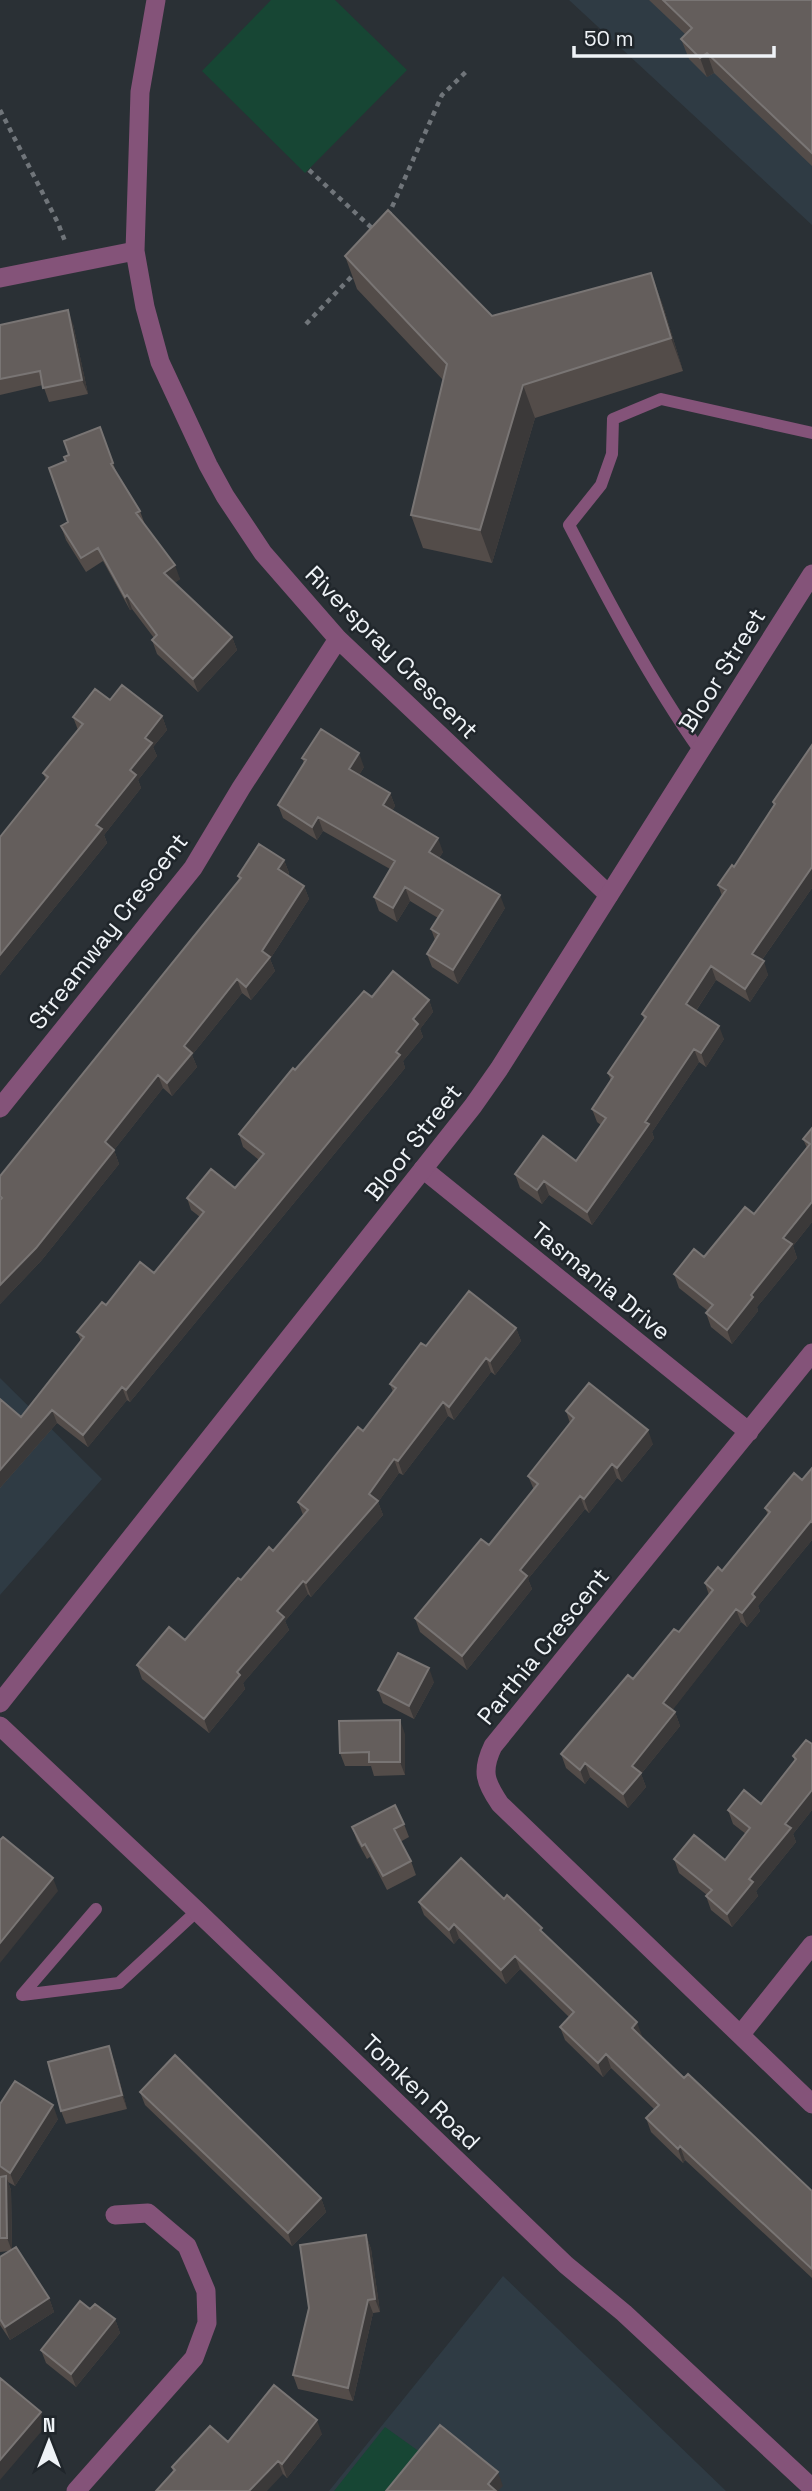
<svg xmlns="http://www.w3.org/2000/svg" width="812" height="2491" font-family="'Space Grotesk',sans-serif">
  <style>
    .built { fill: #2f3b44 }
    .green { fill: #174634 }
    .lines { fill: none; stroke-linecap: round; stroke-linejoin: round }
    .path { stroke: #70757a; stroke-width: 4.5; stroke-dasharray: 5 5; stroke-linecap: butt }
    .service { stroke: #845379; stroke-width: 12 }
    .minor { stroke: #845379; stroke-width: 19 }
    .tertiary { stroke: #845379; stroke-width: 19 }
    .wall { fill: #534c49 }
    .shaded-wall { fill: #3b3939 }
    .building { fill: #645e5c; stroke: #797574; stroke-width: 2 }
    .labels { text-anchor: middle; dominant-baseline: central; stroke-width: 5; stroke-linejoin: round; paint-order: stroke }
    .street-label { font-size: 24px; fill: #eff3f7; stroke: #20262b }
  </style>
  <rect width="100%" height="100%" fill="#2a3035"/>
  <path class="built" d="M569,0H812V225Z
    M0,1378L102,1479L0,1595Z
    M503,2276L726,2491H329Z"/>
  <path class="green" d="M271,0H335L407,70L305,173L202,71Z
    M385,2427L420,2452L389,2491H334Z"/>
  <g class="lines">
    <path class="path" d="M0,110L58,223L66,244
      M309,170L374,230
      M388,216L442,95L468,70
      M306,324L354,274"/>
    <path class="service" d="M700,751C650,680 609,602 569,525L601,485L612,454L613,419L661,399L812,433
      M96,1909L22,1995L119,1983L197,1911"/>
    <path class="minor" d="M156,0L140,92L135,251L145,307L160,362L208,465L225,496L263,553L338,639L609,895
      M0,278L135,251
      M0,1108L193,868L241,788L338,639
      M423,1169L749,1432
      M812,1353L493,1746C481,1771 485,1782 500,1804L812,2104
      M741,2034L812,1945
      M76,2491L194,2358L207,2323L206,2291L187,2246L148,2213L115,2215"/>
    <path class="tertiary" d="M0,1703L473,1106L499,1069L812,574
      M0,1726L197,1911L566,2265L624,2313L812,2488"/>
  </g>
  <path class="wall" d="M649,0H812V166L714,73L707,77L689,59L681,39L686,35Z
    M345,256L492,316L651,273L663,306L683,371L535,418L492,563L423,548L411,515L443,380L357,289Z
    M73,324L88,394L49,402L43,385L0,395V325Z
    M100,427L117,474L140,511L145,525L180,579L174,583L232,637L237,650L198,692L157,654L152,640L154,638L132,609L130,610L103,561L86,572L66,540L61,526L68,522L66,461L69,455Z
    M110,700L162,716L167,730L153,747L157,756L138,780L141,788L104,835L107,843L0,975V837L46,780L43,773L78,730L73,717Z
    M812,745V888L762,960L768,975L750,1002L716,980L696,1011L724,1039L706,1067L699,1062L652,1132L654,1138L592,1225L549,1195L542,1204L520,1188L515,1174L576,1161L601,1125L597,1122L592,1109L611,1081L608,1073L644,1019L642,1014L722,896L718,885L734,867L774,806L773,802Z
    M302,758L364,767L359,775L390,793L395,806L392,811L443,852L439,858L505,908L458,984L432,967L427,954L435,940L431,929L438,918L410,901L397,922L379,911L374,897L390,869L323,831L317,840L283,818L278,805L304,763Z
    M284,860L289,873L288,876L304,886L309,899L270,959L275,971L251,1000L242,993L192,1055L197,1067L172,1096L163,1088L114,1150L119,1164L41,1261L0,1304V1176L239,880L238,876Z
    M372,997L429,1000L433,1012L420,1029L423,1037L403,1061L405,1068L130,1402L127,1400L88,1447L57,1423L0,1488V1399L21,1417L81,1341L77,1332L106,1305L154,1273L200,1217L191,1210L187,1198L235,1188L259,1160L243,1147L239,1134L295,1070Z
    M812,1128V1222L793,1246L797,1258L757,1307L758,1311L732,1344L711,1327L706,1313L708,1311L679,1288L674,1274L704,1257L754,1214L807,1148L803,1139Z
    M516,1328L521,1341L495,1375L491,1372L454,1420L448,1416L403,1475L399,1473L378,1502L383,1515L311,1597L308,1594L285,1621L289,1630L243,1683L245,1689L209,1733L142,1679L137,1665L185,1640L241,1580L273,1551L303,1515L298,1502L363,1431L393,1392L390,1384L426,1346Z
    M566,1411L653,1444L622,1482L617,1478L589,1513L585,1509L528,1579L532,1589L467,1670L420,1632L415,1618L489,1545L534,1490L528,1476L570,1423Z
    M812,1468V1540L758,1606L760,1611L747,1627L741,1622L672,1710L675,1712L680,1726L641,1774L646,1787L628,1808L590,1777L585,1784L566,1768L561,1754L679,1632L709,1595L705,1583L722,1571L768,1515L765,1508L802,1480Z
    M434,1682L414,1719L383,1703L378,1690Z
    M405,1734V1775L374,1776L371,1766H345L340,1753Z
    M812,1744V1810L793,1834L796,1842L756,1891L758,1896L732,1927L711,1910L706,1896L707,1895L679,1873L674,1859L725,1860L746,1834L733,1824L728,1810L761,1804L795,1761L793,1756Z
    M404,1824L409,1837L400,1842L411,1861L416,1875L387,1890L370,1857L367,1859L357,1841L352,1827Z
    M504,1899L544,1934L642,2036L641,2037L684,2078L812,2191V2278L685,2160L683,2163L651,2132L646,2118L654,2109L611,2068L603,2077L565,2040L560,2027L569,2017L520,1969L506,1984L459,1938L454,1944L424,1915L419,1902Z
    M114,2060L127,2109L66,2124L61,2111Z
    M140,2092L321,2198L326,2212L292,2246L145,2105Z
    M0,2104L58,2119L15,2186L8,2182L11,2190L12,2249L49,2298L54,2312L10,2340L0,2325V2257L9,2251L0,2252Z
    M366,2235L371,2249L380,2312L373,2313L353,2401L298,2389L293,2375Z
    M90,2309L115,2319L120,2333L76,2387L46,2363L41,2350Z
    M322,2434L287,2478L283,2474L173,2472L172,2467L228,2442Z"/>
  <path class="shaded-wall" d="M707,53L714,73L707,77L700,58Z
    M651,273L663,306L683,371L671,338Z
    M68,310L73,324L88,394L82,380Z
    M523,385L535,418L492,563L480,530Z
    M175,565L180,579L169,587L164,573Z
    M127,595L132,609L130,610L125,597Z
    M232,637L237,650L198,692L193,679Z
    M162,716L167,730L153,747L157,756L138,780L141,788L104,835L107,843L0,975V955L96,825L130,770L145,738Z
    M359,753L364,767L354,783L349,769Z
    M390,793L395,806L388,819L383,805Z
    M318,817L323,831L317,840L312,827Z
    M438,838L443,852L434,865L429,852Z
    M284,860L289,873L283,883L278,869Z
    M812,867V888L757,967L752,954Z
    M304,886L309,899L270,959L275,971L251,1000L246,987L262,951Z
    M405,887L410,901L397,922L393,908Z
    M500,895L505,908L458,984L453,970Z
    M764,961L768,975L750,1002L745,989Z
    M711,966L716,980L691,1018L686,1004Z
    M237,979L242,993L192,1055L197,1067L172,1096L167,1083L184,1046Z
    M429,1000L433,1012L420,1029L423,1037L403,1061L405,1068L130,1402L126,1390L396,1052L413,1019Z
    M719,1026L724,1039L706,1067L701,1053Z
    M694,1049L699,1062L652,1132L654,1138L592,1225L587,1212Z
    M158,1075L163,1088L114,1150L119,1164L41,1261L0,1304V1285L105,1142Z
    M544,1181L549,1195L542,1204L537,1190Z
    M812,1202V1222L793,1246L797,1258L757,1307L758,1311L732,1344L727,1330L751,1295L783,1238Z
    M516,1328L521,1341L495,1375L490,1361Z
    M486,1358L491,1372L454,1420L449,1407Z
    M122,1387L127,1400L88,1447L83,1435Z
    M443,1402L448,1416L403,1475L398,1461Z
    M52,1410L57,1423L0,1488V1470Z
    M648,1430L653,1444L622,1482L617,1468Z
    M394,1459L399,1473L378,1502L383,1515L311,1597L306,1583Z
    M612,1464L617,1478L589,1513L584,1499Z
    M580,1496L585,1509L528,1579L532,1589L467,1670L462,1656L520,1570Z
    M811,1521L812,1524V1540L758,1606L760,1611L747,1627L742,1613L752,1594Z
    M303,1581L308,1594L285,1621L289,1630L243,1683L245,1689L209,1733L204,1719L277,1611Z
    M736,1609L741,1622L668,1716L663,1703Z
    M429,1668L434,1682L414,1719L409,1706Z
    M675,1712L680,1726L641,1774L646,1787L628,1808L623,1794L632,1766Z
    M400,1720L405,1734V1775L400,1762Z
    M585,1763L590,1777L585,1784L580,1770Z
    M812,1790V1810L793,1834L796,1842L756,1891L758,1896L732,1927L727,1914L785,1824Z
    M53,1878L58,1891L0,1963V1943Z
    M454,1924L459,1938L454,1944L449,1930Z
    M515,1956L520,1969L506,1984L501,1970Z
    M637,2022L642,2036L637,2041L632,2028Z
    M109,2046L114,2060L127,2109L122,2095Z
    M606,2054L611,2068L603,2077L598,2063Z
    M53,2105L58,2119L15,2186L10,2173Z
    M680,2146L685,2160L683,2163L678,2149Z
    M6,2176L11,2190L12,2251L7,2238Z
    M321,2198L326,2212L292,2246L288,2233Z
    M366,2235L371,2249L380,2312L375,2299Z
    M49,2298L54,2312L10,2340L5,2327Z
    M368,2300L373,2313L353,2401L348,2388Z
    M115,2319L120,2333L76,2387L71,2374Z
    M41,2412L46,2426L0,2480V2460Z
    M317,2420L322,2434L287,2478L282,2464Z
    M278,2461L283,2474L267,2491H249Z
    M498,2472L503,2486L498,2491H490L488,2484Z"/>
  <path class="building" d="M663,0H812V153L707,53L700,58L681,39L692,28Z
    M388,210L492,316L651,273L671,338L523,385L480,530L411,515L447,364L345,256Z
    M68,310L82,380L43,388L40,371L0,379V325Z
    M100,427L113,463L111,464L140,511L136,513L175,565L164,573L232,637L193,679L152,640L157,635L127,595L125,597L98,548L81,558L61,526L68,522L49,468L66,461L64,457L69,455L64,441Z
    M122,685L162,716L145,738L152,743L130,770L136,775L96,825L102,829L0,955V837L48,777L43,773L83,724L73,717L95,689L110,700Z
    M321,729L359,753L349,769L390,793L383,805L438,838L429,852L500,895L453,970L427,954L439,934L431,929L443,910L405,887L393,908L374,897L395,861L318,817L312,827L278,805L306,760L302,758Z
    M812,745V867L752,954L764,961L745,989L711,966L686,1004L719,1026L701,1053L694,1049L645,1122L649,1124L587,1212L544,1181L537,1190L515,1174L543,1136L576,1161L606,1118L592,1109L613,1077L608,1073L646,1017L642,1014L726,890L718,885L732,865L734,867L775,804L773,802Z
    M259,844L284,860L278,869L304,886L262,951L270,957L246,987L237,979L184,1046L192,1053L167,1083L158,1075L105,1142L114,1150L36,1248L0,1285V1200L2,1198L0,1196V1176L241,878L238,876Z
    M393,971L429,1000L413,1019L418,1024L396,1052L400,1055L126,1390L122,1387L83,1435L52,1410L0,1470V1399L21,1417L84,1337L77,1332L102,1302L106,1305L140,1262L154,1273L204,1212L187,1198L211,1169L235,1188L264,1154L239,1134L293,1068L295,1070L364,991L372,997Z
    M812,1128V1202L783,1238L792,1244L751,1295L753,1297L727,1330L706,1313L713,1305L674,1274L694,1249L704,1257L745,1207L754,1214L810,1144L803,1139Z
    M469,1291L516,1328L490,1361L486,1358L449,1407L443,1402L398,1461L394,1459L369,1494L378,1501L306,1583L303,1581L277,1611L284,1617L237,1672L240,1675L204,1719L137,1665L169,1627L185,1640L238,1578L241,1580L269,1547L273,1551L308,1510L298,1502L358,1427L363,1431L396,1388L390,1384L421,1343L426,1346Z
    M589,1383L648,1430L617,1468L612,1464L584,1499L580,1496L520,1570L527,1576L462,1656L415,1618L481,1539L489,1545L538,1484L528,1476L574,1418L566,1411Z
    M812,1468V1522L811,1521L752,1594L755,1597L742,1613L736,1609L663,1703L675,1712L632,1766L641,1773L623,1794L585,1763L580,1770L561,1754L628,1675L633,1679L674,1629L679,1632L713,1590L705,1583L718,1567L722,1571L770,1512L765,1508L794,1473L802,1480Z
    M398,1653L429,1668L409,1706L378,1690Z
    M400,1720V1762H369V1752L340,1753L339,1721Z
    M806,1740L812,1744V1790L785,1824L791,1828L749,1879L753,1882L727,1914L706,1896L712,1890L674,1859L694,1835L725,1860L750,1828L728,1810L744,1790L761,1804L796,1759L793,1756Z
    M395,1805L404,1824L394,1829L411,1861L383,1876L365,1844L362,1846L352,1827Z
    M3,1837L53,1878L0,1943V1840Z
    M461,1858L504,1899L507,1895L542,1928L540,1930L637,2022L632,2028L684,2078L688,2074L812,2191V2269L680,2146L678,2149L646,2118L659,2105L606,2054L598,2063L560,2027L574,2012L515,1956L501,1970L454,1924L449,1930L419,1902Z
    M109,2046L122,2095L61,2111L48,2062Z
    M175,2055L321,2198L288,2233L140,2092Z
    M15,2081L53,2105L10,2173L0,2166V2104Z
    M6,2176L7,2238H0V2177Z
    M366,2235L375,2299L368,2300L348,2388L293,2375L309,2308L300,2245Z
    M16,2247L49,2298L5,2327L0,2319V2257Z
    M80,2301L90,2309L95,2304L115,2319L71,2374L41,2350Z
    M0,2378L41,2412L0,2460Z
    M274,2385L317,2420L282,2464L278,2461L249,2491H156L175,2470L172,2467L210,2426L228,2442Z
    M440,2425L498,2472L488,2484L496,2491H386Z"/>
  <g class="labels">
    <g class="street-label">
      <text transform="translate(392 652) rotate(45)">Riverspray Crescent</text>
      <text transform="translate(722 670) rotate(-58)">Bloor Street</text>
      <text transform="translate(108 931) rotate(-52)">Streamway Crescent</text>
      <text transform="translate(413 1142) rotate(-52)">Bloor Street</text>
      <text transform="translate(601 1281) rotate(39)">Tasmania Drive</text>
      <text transform="translate(543 1646) rotate(-51)">Parthia Crescent</text>
      <text transform="translate(421 2092) rotate(44)">Tomken Road</text>
    </g>
  </g>
  <g transform="translate(49 2442)" stroke="#20262b" stroke-width="5" paint-order="stroke">
  <path d="M0-5L12 26L0 18L-12 26Z" fill="#eff3f7"/>
  <text y="-10" font-size="19" font-weight="bold" text-anchor="middle" fill="#eff3f7">N</text>
  </g>
  <path d="M574 46v10h200v-10" fill="none" stroke="#eff3f7" stroke-width="3.5"/>
  <text x="584" y="46" font-size="21" fill="#eff3f7" stroke="#20262b" stroke-width="5" paint-order="stroke">50 m</text>
</svg>
